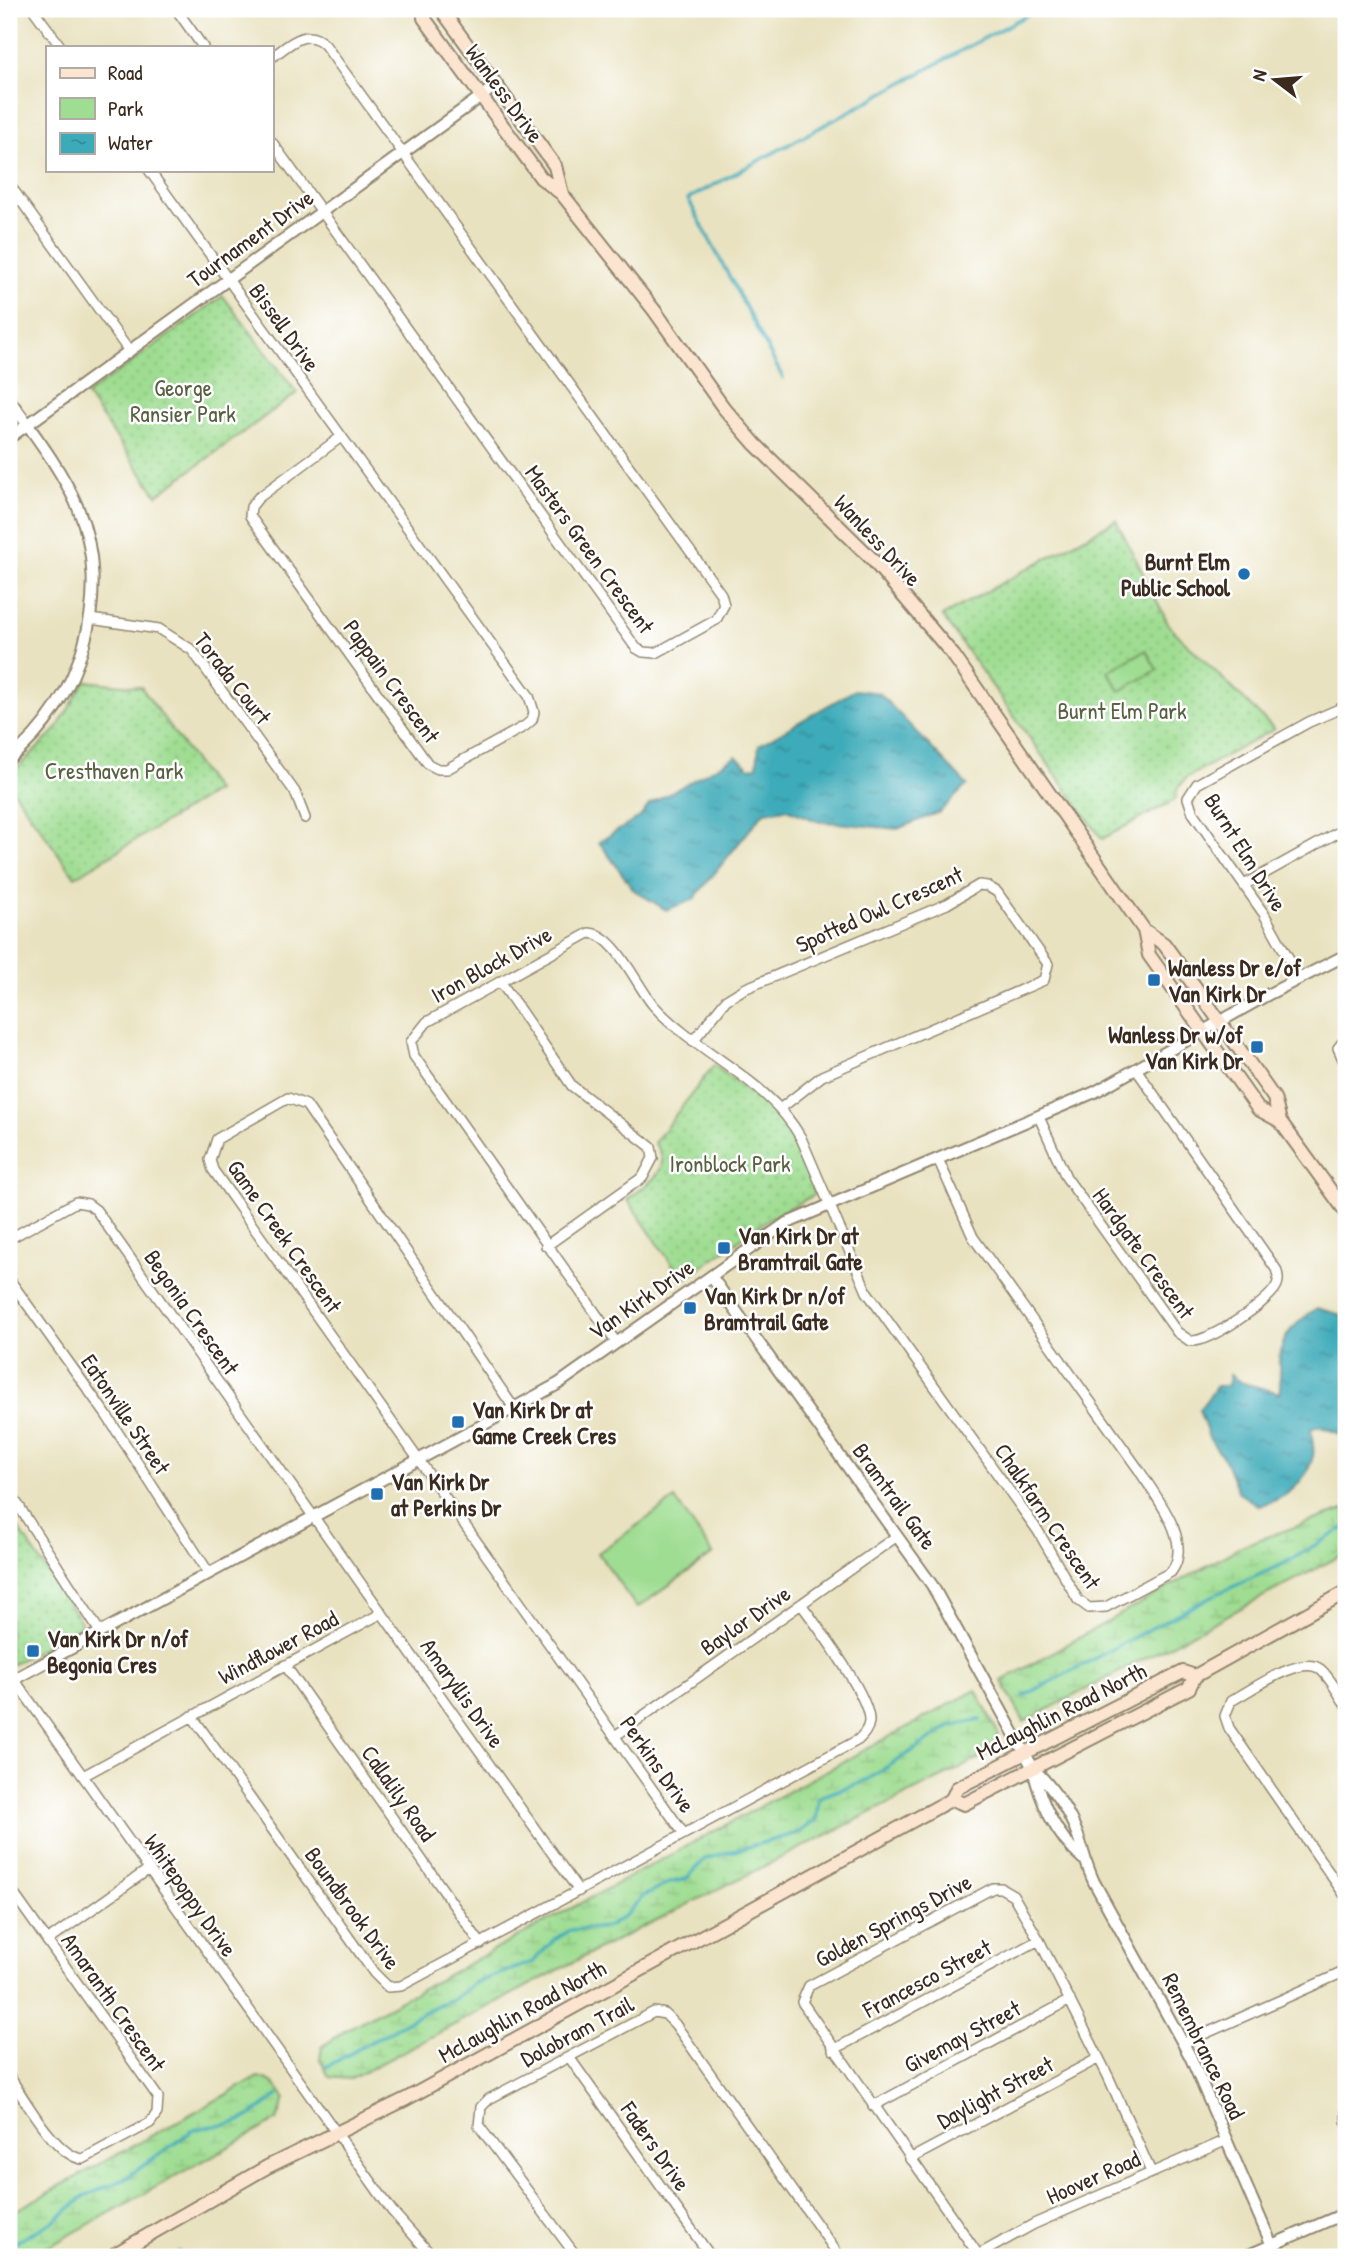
<svg xmlns="http://www.w3.org/2000/svg" width="1355" height="2266" font-family="'Patrick Hand',sans-serif">
  <style>
    .green { fill: url(#green-dots); stroke: #6d8458; stroke-width: 2 }
    .wetland { fill: url(#wetland-marsh); stroke: #6d8458; stroke-width: 2 }
    .pitch { fill: #9fdd92; stroke: #6d8458; stroke-width: 2 }
    .water { fill: url(#water-ripples); stroke: #3c6a6c; stroke-width: 2 }
    .lines { fill: none; stroke-linecap: round; stroke-linejoin: round }
    .stream { stroke: #3cabb9; stroke-width: 3.5 }
    .minor-casing { stroke: #92866f; stroke-width: 12 }
    .tertiary-casing { stroke: #92866f; stroke-width: 14 }
    .secondary-casing { stroke: #92866f; stroke-width: 16 }
    .minor { stroke: #fff; stroke-width: 9 }
    .tertiary { stroke: #fff; stroke-width: 10 }
    .secondary { stroke: #fce5d0; stroke-width: 12 }
    .poi-dot { fill: #1f6fb2; stroke: #fff; stroke-width: 2.5 }
    .labels { text-anchor: middle; dominant-baseline: central; stroke-width: 5; stroke-linejoin: round; paint-order: stroke }
    .street-label { font-size: 23px; fill: #3b2a1e; stroke: #fff }
    .park-label { font-size: 23px; fill: #596041; stroke: #fff }
    .poi-label { font-size: 23px; font-weight: bold; fill: #3b2a1e; stroke: #fff; text-anchor: start }
  </style>
  <defs>
    <pattern id="green-dots" width="8" height="8" patternUnits="userSpaceOnUse" patternTransform="scale(1.75)"><rect width="8" height="8" fill="#9fdd92"/><path d="M2 2h.1M6 6h.1" fill="none" stroke="#8abe7d" stroke-width="1.8" stroke-linecap="round"/></pattern>
    <pattern id="wetland-marsh" width="20" height="14" patternUnits="userSpaceOnUse" patternTransform="scale(1.75)"><rect width="20" height="14" fill="#9fdd92"/><path d="M1 5h8M5 5V1M11 12h8M15 12V8" fill="none" stroke="#8abe7d"/></pattern>
    <pattern id="water-ripples" width="26" height="14" patternUnits="userSpaceOnUse" patternTransform="scale(1.75)"><rect width="26" height="14" fill="#3cabb9"/><path d="M2 4q2-2 4 0t4 0M15 11q2-2 4 0t4 0" fill="none" stroke="#348b96"/></pattern>
  </defs>
  <rect width="100%" height="100%" fill="#fff"/>
  <filter id="ink" filterUnits="userSpaceOnUse"><feTurbulence type="fractalNoise" baseFrequency=".0143" numOctaves="2"/><feDisplacementMap in="SourceGraphic" scale="14" xChannelSelector="R" yChannelSelector="G"/><feConvolveMatrix kernelMatrix="1 2 1 2 8 2 1 2 1" color-interpolation-filters="sRGB"/></filter>
  <filter id="wash" filterUnits="userSpaceOnUse"><feTurbulence type="fractalNoise" baseFrequency=".00686" numOctaves="4" result="noise"/><feDisplacementMap in="SourceGraphic" scale="28" xChannelSelector="R" yChannelSelector="G"/><feGaussianBlur stdDeviation="1.57" result="paint"/><feColorMatrix in="noise" values="0 0 0 0 0 0 0 0 0 0 0 0 0 0 0 0 0 1.4 0 .05"/><feComposite in="paint" operator="in"/></filter>
  <g filter="url(#wash)">
    <rect width="100%" height="100%" fill="#e9e2c0"/>
    <path class="green" d="M223,296L297,393L157,495L86,395Z
      M1116,520L1170,627L1274,729L1186,778L1177,789L1175,800L1102,839L942,616Z
      M85,681L141,687L216,791L75,877L9,785V776L56,730Z
      M714,1065L780,1117L796,1144L815,1192L814,1195L770,1218L683,1280L627,1199C646,1186 677,1168 654,1143Z
      M15,1523L81,1622L79,1628L9,1666V1527Z"/>
    <path class="wetland" d="M1346,1509V1553L1024,1722L1002,1681L1244,1545Z
      M976,1690L998,1733L990,1753L585,1956L351,2079L329,2077L320,2059L322,2047L347,2029Z
      M258,2077C273,2079 277,2087 285,2099L277,2120L30,2257H9V2214Z"/>
    <path class="pitch" d="M1146,650L1157,670L1120,691L1108,671Z
      M675,1499L713,1554L637,1608L598,1553Z"/>
    <path class="water" d="M855,690L879,693L967,785L940,812L897,829L817,821L787,809L764,812L693,900L666,910L634,890L599,842L640,817L649,805L736,756L750,768L757,766L759,745Z
      M1317,1308L1346,1316V1436L1318,1426L1311,1429C1311,1437 1315,1449 1313,1456C1306,1483 1284,1501 1258,1505L1239,1493L1225,1460L1209,1438L1199,1410L1217,1386H1228L1230,1375L1240,1382L1279,1393C1282,1381 1279,1373 1279,1361C1280,1336 1298,1321 1317,1308Z"/>
    <g class="lines">
      <path class="stream" d="M783,378L688,199L1038,9
        M1024,1696L1206,1599L1285,1563L1346,1527
        M326,2067L437,2005L454,1999L474,1983L533,1962L554,1940L571,1930L608,1927L628,1913L642,1897L669,1883L686,1879L705,1859L798,1833L816,1820L819,1797L867,1780L951,1726L980,1720
        M9,2246L52,2222L87,2195L123,2180L192,2131C204,2126 213,2126 225,2125C246,2122 262,2108 278,2095
        M179,2252L185,2257"/>
    </g>
  </g>
  <g filter="url(#ink)">
    <g class="lines">
      <defs>
        <path id="minor" d="M33,9L61,47
          M176,9L203,47
          M9,11L13,9
          M271,58C289,45 306,26 325,45L721,594L724,605L716,620L656,653L643,652L636,648L271,141
          M149,170L529,696L534,712L532,720L525,726L447,769H438L428,764L250,516L251,507L258,498L341,437
          M9,184L129,351
          M90,619L159,629L192,650L295,792L305,818
          M1244,885L1346,828
          M1300,979L1264,914L1193,813L1188,798L1197,784L1309,722L1346,706
          M500,981L572,1086L651,1147L653,1158L643,1177L546,1246
          M1346,1038L1338,1048L1346,1066
          M693,1041L726,1000L744,989L947,904L979,885L987,886L997,892L1048,964L1044,980L822,1076L781,1108
          M1039,1117L1066,1177L1177,1332L1190,1341C1208,1343 1270,1302 1277,1285C1279,1280 1278,1274 1276,1269L1136,1069
          M9,1239L76,1202L88,1204L96,1210L579,1891
          M9,1279L107,1416L209,1573
          M616,1342L414,1056L411,1042L427,1022L589,933C616,934 637,987 654,1006C698,1054 769,1080 801,1138L867,1292L1038,1531L1078,1600L1089,1608L1106,1607L1171,1572C1194,1542 1156,1497 1139,1470L973,1237L938,1159
          M514,1408L306,1105L288,1098L217,1139L210,1160L213,1170L684,1834L858,1740C863,1735 868,1730 869,1722C871,1697 817,1626 801,1604
          M9,1491L100,1632
          M9,1514L20,1507
          M285,1665L481,1944
          M14,1679L392,2211L433,2257
          M1346,1705C1338,1694 1331,1678 1320,1669C1301,1654 1250,1691 1231,1701L1225,1716L1229,1728L1346,1897
          M192,1716L374,1973L388,1987L401,1986L684,1834
          M615,1736L897,1536
          M83,1776L382,1613
          M9,1887L158,2097L157,2113L150,2123L83,2159C56,2157 24,2098 9,2076
          M47,1941L149,1869
          M1184,2043L1346,1971
          M833,2050L1039,1940
          M569,2057L711,2257
          M1346,2104V2121
          M873,2106L1070,2000
          M910,2159L1099,2058
          M978,2255L1034,2224L1227,2140
          M577,2257L479,2126L481,2107L489,2099L654,2012L665,2014L675,2024L840,2257
          M980,2257L802,2002L809,1986L993,1888H1001L1013,1895L1039,1940L1108,2076L1151,2172"/>
        <path id="tertiary" d="M9,399C34,434 61,468 78,508C114,594 81,702 9,759
          M9,438L497,85
          M711,1276L932,1585L1033,1768C1052,1787 1069,1811 1078,1836C1084,1853 1086,1865 1094,1882L1190,2056L1277,2257
          M9,1682L558,1384L785,1224L1095,1092L1269,994L1346,955
          M1033,1768C1040,1802 1056,1836 1083,1859
          M1244,2257L1346,2213"/>
        <path id="secondary" d="M425,9L424,18L541,178L562,194L654,310L723,407L755,444L872,559L954,656L1144,930L1164,944L1206,1002L1274,1098L1280,1121L1346,1212
          M441,9L555,166L562,194
          M1144,930L1149,955L1258,1109L1280,1121
          M952,1799L964,1804L1189,1688L1195,1676L1346,1592
          M110,2257L267,2167L406,2099L952,1799L957,1788L1183,1672L1195,1676"/>
      </defs>
      <use href="#minor" class="minor-casing"/>
      <use href="#tertiary" class="tertiary-casing"/>
      <use href="#secondary" class="secondary-casing"/>
      <use href="#minor" class="minor"/>
      <use href="#tertiary" class="tertiary"/>
      <use href="#secondary" class="secondary"/>
    </g>
  </g>
  <g class="poi-dot">
    <circle cx="1244" cy="574" r="7"/>
    <rect x="1147" y="973" width="14" height="14" rx="3.5"/>
    <rect x="1250" y="1040" width="14" height="14" rx="3.5"/>
    <rect x="717" y="1241" width="14" height="14" rx="3.5"/>
    <rect x="683" y="1301" width="14" height="14" rx="3.5"/>
    <rect x="451" y="1415" width="14" height="14" rx="3.5"/>
    <rect x="370" y="1487" width="14" height="14" rx="3.5"/>
    <rect x="26" y="1644" width="14" height="14" rx="3.5"/>
  </g>
  <g class="labels">
    <g class="street-label">
      <text transform="translate(505 93) rotate(54)">Wanless Drive</text>
      <text transform="translate(250 238) rotate(-36)">Tournament Drive</text>
      <text transform="translate(285 327) rotate(54)">Bissell Drive</text>
      <text transform="translate(878 540) rotate(47)">Wanless Drive</text>
      <text transform="translate(590 549) rotate(54)">Masters Green Crescent</text>
      <text transform="translate(233 678) rotate(52)">Torada Court</text>
      <text transform="translate(392 681) rotate(54)">Pappain Crescent</text>
      <text transform="translate(1246 852) rotate(58)">Burnt Elm Drive</text>
      <text transform="translate(879 909) rotate(-24)">Spotted Owl Crescent</text>
      <text transform="translate(491 964) rotate(-29)">Iron Block Drive</text>
      <text transform="translate(285 1236) rotate(55)">Game Creek Crescent</text>
      <text transform="translate(1144 1253) rotate(54)">Hardgate Crescent</text>
      <text transform="translate(641 1299) rotate(-35)">Van Kirk Drive</text>
      <text transform="translate(192 1312) rotate(55)">Begonia Crescent</text>
      <text transform="translate(126 1414) rotate(56)">Eatonville Street</text>
      <text transform="translate(895 1496) rotate(54)">Bramtrail Gate</text>
      <text transform="translate(1048 1516) rotate(56)">Chalkfarm Crescent</text>
      <text transform="translate(745 1620) rotate(-35)">Baylor Drive</text>
      <text transform="translate(278 1647) rotate(-28)">Windflower Road</text>
      <text transform="translate(463 1693) rotate(55)">Amaryllis Drive</text>
      <text transform="translate(1061 1711) rotate(-27)">McLaughlin Road North</text>
      <text transform="translate(658 1764) rotate(55)">Perkins Drive</text>
      <text transform="translate(399 1793) rotate(55)">Callalily Road</text>
      <text transform="translate(191 1895) rotate(55)">Whitepoppy Drive</text>
      <text transform="translate(353 1908) rotate(54)">Boundbrook Drive</text>
      <text transform="translate(893 1920) rotate(-28)">Golden Springs Drive</text>
      <text transform="translate(927 1978) rotate(-28)">Francesco Street</text>
      <text transform="translate(114 2002) rotate(55)">Amaranth Crescent</text>
      <text transform="translate(522 2011) rotate(-29)">McLaughlin Road North</text>
      <text transform="translate(577 2031) rotate(-28)">Dolobram Trail</text>
      <text transform="translate(962 2036) rotate(-28)">Givemay Street</text>
      <text transform="translate(1204 2046) rotate(64)">Remembrance Road</text>
      <text transform="translate(995 2092) rotate(-28)">Daylight Street</text>
      <text transform="translate(656 2146) rotate(55)">Faders Drive</text>
      <text transform="translate(1093 2177) rotate(-24)">Hoover Road</text>
    </g>
    <g class="park-label">
      <text x="183" y="387">George<tspan x="183" dy="26">Ransier Park</tspan></text>
      <text x="1122" y="710">Burnt Elm Park</text>
      <text x="114" y="770">Cresthaven Park</text>
      <text x="730" y="1163">Ironblock Park</text>
    </g>
    <g class="poi-label">
      <text x="1230" y="561" text-anchor="end">Burnt Elm<tspan x="1230" dy="26">Public School</tspan></text>
      <text x="1168" y="967">Wanless Dr e/of<tspan x="1168" dy="26">Van Kirk Dr</tspan></text>
      <text x="1243" y="1034" text-anchor="end">Wanless Dr w/of<tspan x="1243" dy="26">Van Kirk Dr</tspan></text>
      <text x="738" y="1235">Van Kirk Dr at<tspan x="738" dy="26">Bramtrail Gate</tspan></text>
      <text x="704" y="1295">Van Kirk Dr n/of<tspan x="704" dy="26">Bramtrail Gate</tspan></text>
      <text x="472" y="1409">Van Kirk Dr at<tspan x="472" dy="26">Game Creek Cres</tspan></text>
      <text x="391" y="1481">Van Kirk Dr<tspan x="391" dy="26">at Perkins Dr</tspan></text>
      <text x="47" y="1638">Van Kirk Dr n/of<tspan x="47" dy="26">Begonia Cres</tspan></text>
    </g>
  </g>
  <rect width="1355" height="2266" fill="none" stroke="#fff" stroke-width="35"/>
  <rect x="46" y="46" width="228" height="126" fill="#ffffff" stroke="#b1aaa5" stroke-width="2"/>
  <rect x="60" y="68" width="35" height="10" fill="#fce5d0" stroke="#b1aaa5" stroke-width="2"/>
  <text x="108" y="80" font-size="21" fill="#3b2a1e">Road</text>
  <rect x="60" y="98" width="35" height="21" fill="#9fdd92" stroke="#b1aaa5" stroke-width="2"/>
  <text x="108" y="116" font-size="21" fill="#3b2a1e">Park</text>
  <rect x="60" y="133" width="35" height="21" fill="url(#water-ripples)" stroke="#b1aaa5" stroke-width="2"/>
  <text x="108" y="150" font-size="21" fill="#3b2a1e">Water</text>
  <g transform="translate(1275 80) rotate(286)" stroke="#ffffff" stroke-width="5" paint-order="stroke">
  <path d="M0-5L12 26L0 18L-12 26Z" fill="#3b2a1e"/>
  <text y="-10" font-size="19" font-weight="bold" text-anchor="middle" fill="#3b2a1e">N</text>
  </g>
</svg>
